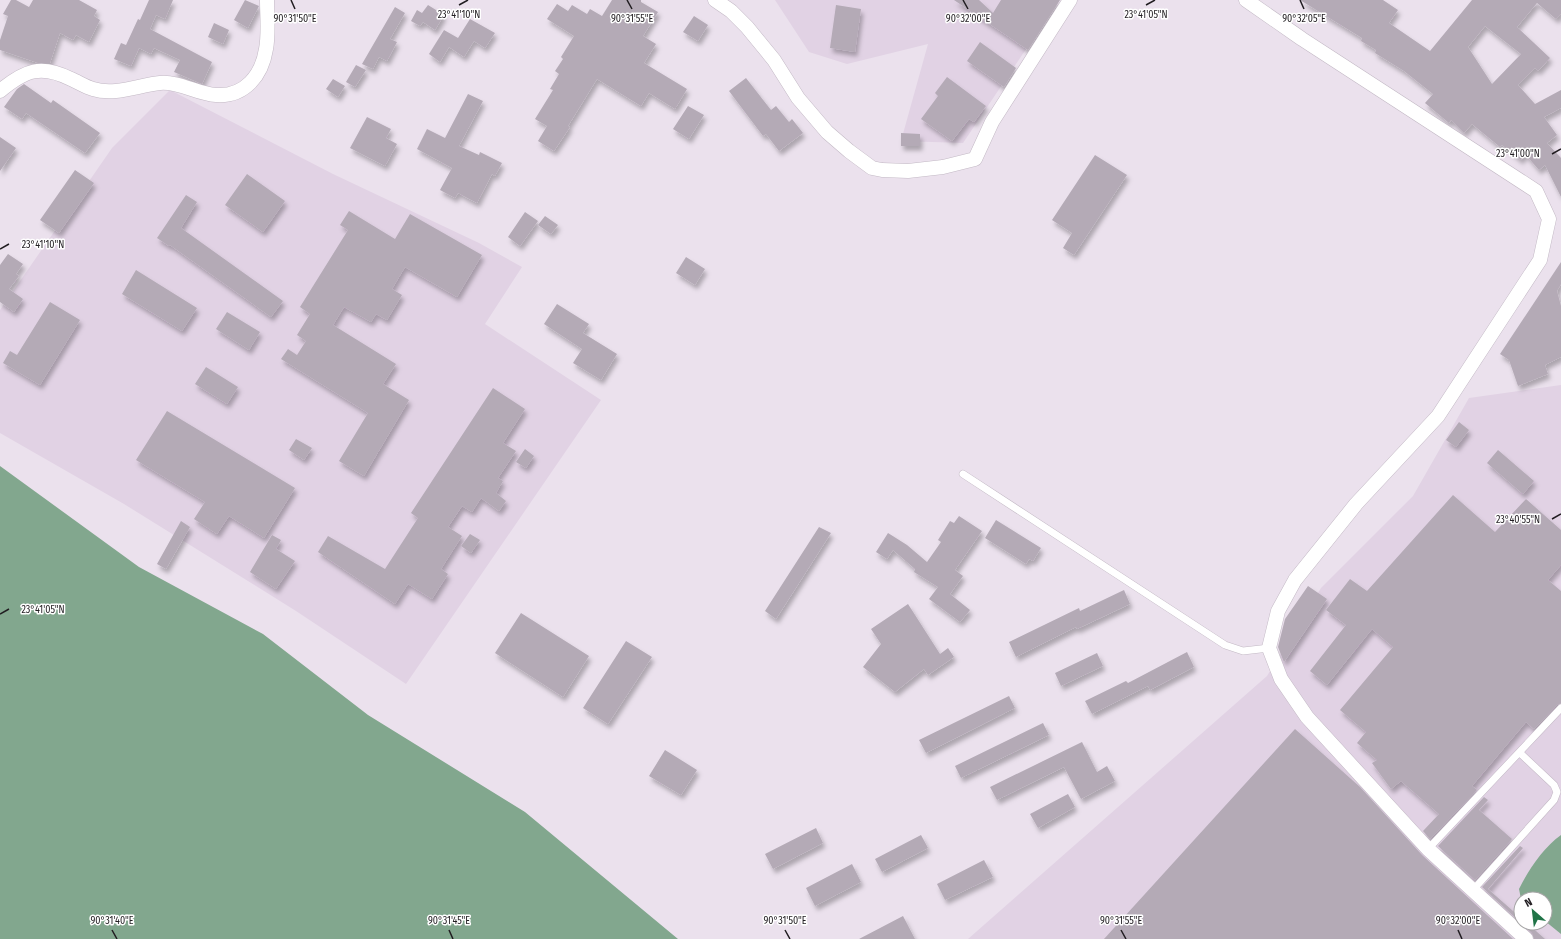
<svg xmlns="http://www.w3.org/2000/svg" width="1561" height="939" font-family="'Fira Sans Condensed',sans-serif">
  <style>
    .built { fill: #e1d2e4; fill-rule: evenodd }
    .water { fill: #82a78e }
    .building { fill: #b4aab6; fill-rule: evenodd; filter: url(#shadow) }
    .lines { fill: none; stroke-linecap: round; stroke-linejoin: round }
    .service-casing { stroke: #c3b9c5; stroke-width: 8 }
    .minor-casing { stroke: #c3b9c5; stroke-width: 15 }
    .service { stroke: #fff; stroke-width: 7 }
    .minor { stroke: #fff; stroke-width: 14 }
    .ticks { fill: none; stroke: #211d21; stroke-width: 1.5 }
    .ticks-label { font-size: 10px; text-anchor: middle; fill: #211d21; stroke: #fff; stroke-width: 3; stroke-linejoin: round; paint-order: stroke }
  </style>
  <defs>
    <filter id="shadow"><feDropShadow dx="2.5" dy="4.5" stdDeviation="2" flood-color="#0004"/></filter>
  </defs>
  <rect width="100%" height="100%" fill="#ebe1ed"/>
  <path class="built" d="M775,0H1059L963,143L901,141L928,44L847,64L809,52Z
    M170,90L333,174L479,243L522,267L485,324L601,400L406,684L296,611L124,504L0,433V310L112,148Z
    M1561,385V939H968L1267,676L1321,588L1413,496L1469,398ZM1521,899H1545V923H1521Z"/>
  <path class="water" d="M0,466L139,567L263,634L368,715L525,812L678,939H0Z
    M1561,835V934L1545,921V899H1521L1519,889C1529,869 1543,848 1561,835Z"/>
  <path class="building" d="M11,0H16L29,7L33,0H79L97,10L94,16L100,20L89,42L76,35L73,40L60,33L50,63H38L0,50V40L8,16L3,14Z
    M149,0H173L165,19L156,15L150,29L212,62L202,84L174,72L180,60L154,48L151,54L139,48L131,66L114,59L121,43L126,45L138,19L140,20Z
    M245,0L259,6L248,28L234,20Z
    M612,0H641V2L658,12L643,36L656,44L644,63L687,89L675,109L649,93L641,106L597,79L568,126L570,127L554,151L538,141L547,126L535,119L553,90L550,89L559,74L555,71L563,59L561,57L574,36L547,19L557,4L568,11L572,5L587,14L590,9L602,16Z
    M954,0H979L993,13L1001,0H1060L1028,50Z
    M1300,0H1383L1398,10L1389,23L1430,51L1472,0H1561V14L1556,19L1537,3L1517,27L1550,58L1538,71L1535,68L1518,85L1535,104L1561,90V108L1544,117L1557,135L1547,143L1561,158V197L1545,165L1539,170L1525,154L1521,160L1502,145L1500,147L1472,124L1464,133L1451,120L1449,123L1425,103L1433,94L1404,71L1375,53L1376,50L1361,41L1362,38ZM1485,26L1521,54L1492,84L1468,47Z
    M428,5L444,15L435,30L423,22L420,26L411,21L417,10L422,13Z
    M836,5L861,9L855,52L830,48Z
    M395,7L405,13L390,39L397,42L387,61L379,57L373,69L362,64Z
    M694,16L708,25L698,41L683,32Z
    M470,19L495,33L485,48L474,41L464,57L449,47L440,62L429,54L444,30L458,38Z
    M214,23L229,30L223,44L208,37Z
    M980,42L1016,68L1004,87L967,61Z
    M356,65L366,70L355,87L346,82Z
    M947,77L986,106L974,122L969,119L952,141L921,119L938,96L935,93Z
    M746,78L771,110L776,106L789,122L792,119L803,133L779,151L766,134L763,136L729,91Z
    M333,79L345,86L338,97L326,89Z
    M24,84L51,103L53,100L100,133L85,153L26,113L22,119L4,107L17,89Z
    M468,94L483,101L459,146L479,155L480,152L502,163L495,176L492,174L477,203L458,193L455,198L440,190L452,168L417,149L427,129L445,138Z
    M688,106L704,115L689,139L673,129Z
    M367,117L391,129L386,138L397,144L385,166L350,148Z
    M901,133L920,134V146H901Z
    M0,137L16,148L0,171Z
    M1095,155L1127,175L1074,255L1063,248L1072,233L1052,220Z
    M75,170L94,183L59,233L40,220Z
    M247,174L285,201L263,232L225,205Z
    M186,195L197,202L181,228L283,301L271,317L170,245L169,246L157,238Z
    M349,211L395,239L410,214L482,255L457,297L405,267L392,289L402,295L387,320L376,314L371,322L344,307L333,325L396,364L383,384L409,400L364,476L339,461L368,413L281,359L288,349L297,355L306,341L297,335L310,314L300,307L348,230L340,225Z
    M525,212L538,221L520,246L508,237Z
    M545,216L558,225L551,234L538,225Z
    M8,254L23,264L16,274L19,276L9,289L23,299L14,312L0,302V265Z
    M686,257L705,269L695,285L676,273Z
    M1561,262V284L1557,291L1561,306V357L1545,365L1548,374L1518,386L1509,360L1500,354Z
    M136,270L197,308L182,331L122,294Z
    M50,302L80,320L40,385L3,363L10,351L17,355Z
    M557,304L589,324L583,333L617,354L601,380L573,363L582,349L544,324Z
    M227,312L260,332L249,350L216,329Z
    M206,367L238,387L227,404L195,384Z
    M493,388L525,409L503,443L516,451L498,478L503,481L496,493L506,501L499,511L481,498L472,512L462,506L448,527L462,536L441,569L448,574L432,599L408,584L395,604L318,552L328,536L385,569L418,518L411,513Z
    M167,411L295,488L264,538L229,516L217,534L194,519L205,502L136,460Z
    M1459,422L1469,430L1456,447L1446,440Z
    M296,439L312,448L304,460L289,450Z
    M525,449L534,456L526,468L516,462Z
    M1498,450L1534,481L1523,494L1487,463Z
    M1453,495L1495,532L1526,499L1561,530V565L1548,580L1561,591V703L1557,705L1534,729L1526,722L1472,786L1477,790L1430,839L1423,831L1439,814L1401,781L1391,789L1372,763L1377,760L1357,743L1366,732L1340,710L1393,647L1372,629L1327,685L1310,671L1346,625L1326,610L1350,579L1367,591Z
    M959,516L982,531L955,570L963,576L950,594L970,610L960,622L929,599L938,587L914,572L915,569L893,550L887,559L876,552L888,533L907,545L927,562L941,542L938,540L950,521L954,523Z
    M996,520L1041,548L1033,561L1029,559L1026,564L985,538Z
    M181,521L190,527L166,569L157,564Z
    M819,527L831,533L776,619L765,611Z
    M470,534L480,540L471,553L461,546Z
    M272,535L281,540L276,549L295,561L276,589L250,572Z
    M1308,586L1327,599L1284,662L1278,647L1285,619Z
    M1124,590L1130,604L1077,629L1076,627L1016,657L1009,642L1079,608L1080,611Z
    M908,604L940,654L948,648L954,657L928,675L924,669L895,692L863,667L881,644L871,629Z
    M521,613L589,656L563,697L495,653Z
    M626,641L652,657L608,724L583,708Z
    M1187,652L1194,667L1150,690L1148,686L1092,714L1085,701L1126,681L1128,683Z
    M1097,653L1103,666L1061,686L1055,673Z
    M1009,696L1015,708L926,753L919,740Z
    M1043,723L1049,735L961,778L955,766Z
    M1295,729L1360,787L1422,855L1513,939H1104Z
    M1082,742L1097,772L1107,766L1115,781L1081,799L1064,767L997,800L990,787Z
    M665,750L697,770L681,795L649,776Z
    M1068,794L1075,807L1038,828L1030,814Z
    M1484,797L1488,800L1479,810L1512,839L1475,880L1438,846Z
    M816,828L823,843L773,869L765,854Z
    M921,835L928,848L882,872L875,859Z
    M1520,846L1523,848L1488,889L1521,918V923L1482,887Z
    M984,860L993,877L945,900L937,884Z
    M852,864L861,882L815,906L806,888Z
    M903,916L915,939H859Z
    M1521,923H1527L1545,939H1534L1532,933Z"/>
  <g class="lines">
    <defs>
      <path id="service" d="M963,474L1225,645L1243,651L1269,648
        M1428,849L1561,708
        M1473,890L1554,800L1557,792L1554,785L1520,753"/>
      <path id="minor" d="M715,0L731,11L747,27L774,60L798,98L827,132L849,151L872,168L882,170L908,171L943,167L975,159L992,122L1070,0
        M1246,0L1302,39L1536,191L1549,219L1540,260L1438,416L1356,504L1295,580L1278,611L1269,648L1281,679L1307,717L1428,849L1526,939
        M0,91C25,70 41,64 71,79C78,82 86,87 93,89C115,96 139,85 160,83C179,81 197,94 216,95C245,97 262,75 266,49C269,34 267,15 267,0"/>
    </defs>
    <use href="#service" class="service-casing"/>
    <use href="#minor" class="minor-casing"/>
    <use href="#service" class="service"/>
    <use href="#minor" class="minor"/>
  </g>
  <path class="ticks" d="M291,0L295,9M627,0L632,9M963,0L968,9M1300,0L1304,9M459,5L468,0M1146,5L1155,0M1552,154L1561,149M0,249L9,244M1552,519L1561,514M0,614L9,609M112,930L117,939M449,930L453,939M785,930L790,939M1121,930L1126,939M1458,930L1462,939"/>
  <g class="ticks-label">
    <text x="459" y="18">23°41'10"N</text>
    <text x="1146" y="18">23°41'05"N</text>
    <text x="295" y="22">90°31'50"E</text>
    <text x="632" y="22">90°31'55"E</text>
    <text x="968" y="22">90°32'00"E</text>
    <text x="1304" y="22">90°32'05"E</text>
    <text x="1518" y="157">23°41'00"N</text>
    <text x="43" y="248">23°41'10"N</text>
    <text x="1518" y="523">23°40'55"N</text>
    <text x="43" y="613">23°41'05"N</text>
    <text x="112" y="924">90°31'40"E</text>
    <text x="449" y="924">90°31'45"E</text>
    <text x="785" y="924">90°31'50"E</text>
    <text x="1121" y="924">90°31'55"E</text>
    <text x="1458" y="924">90°32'00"E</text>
  </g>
  <g transform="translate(1533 911) rotate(332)"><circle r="19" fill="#ffffff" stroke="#a6a5a6"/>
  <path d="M0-3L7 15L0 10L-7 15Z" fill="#207447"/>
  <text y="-6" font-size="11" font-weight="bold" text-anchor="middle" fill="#211d21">N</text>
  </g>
</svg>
